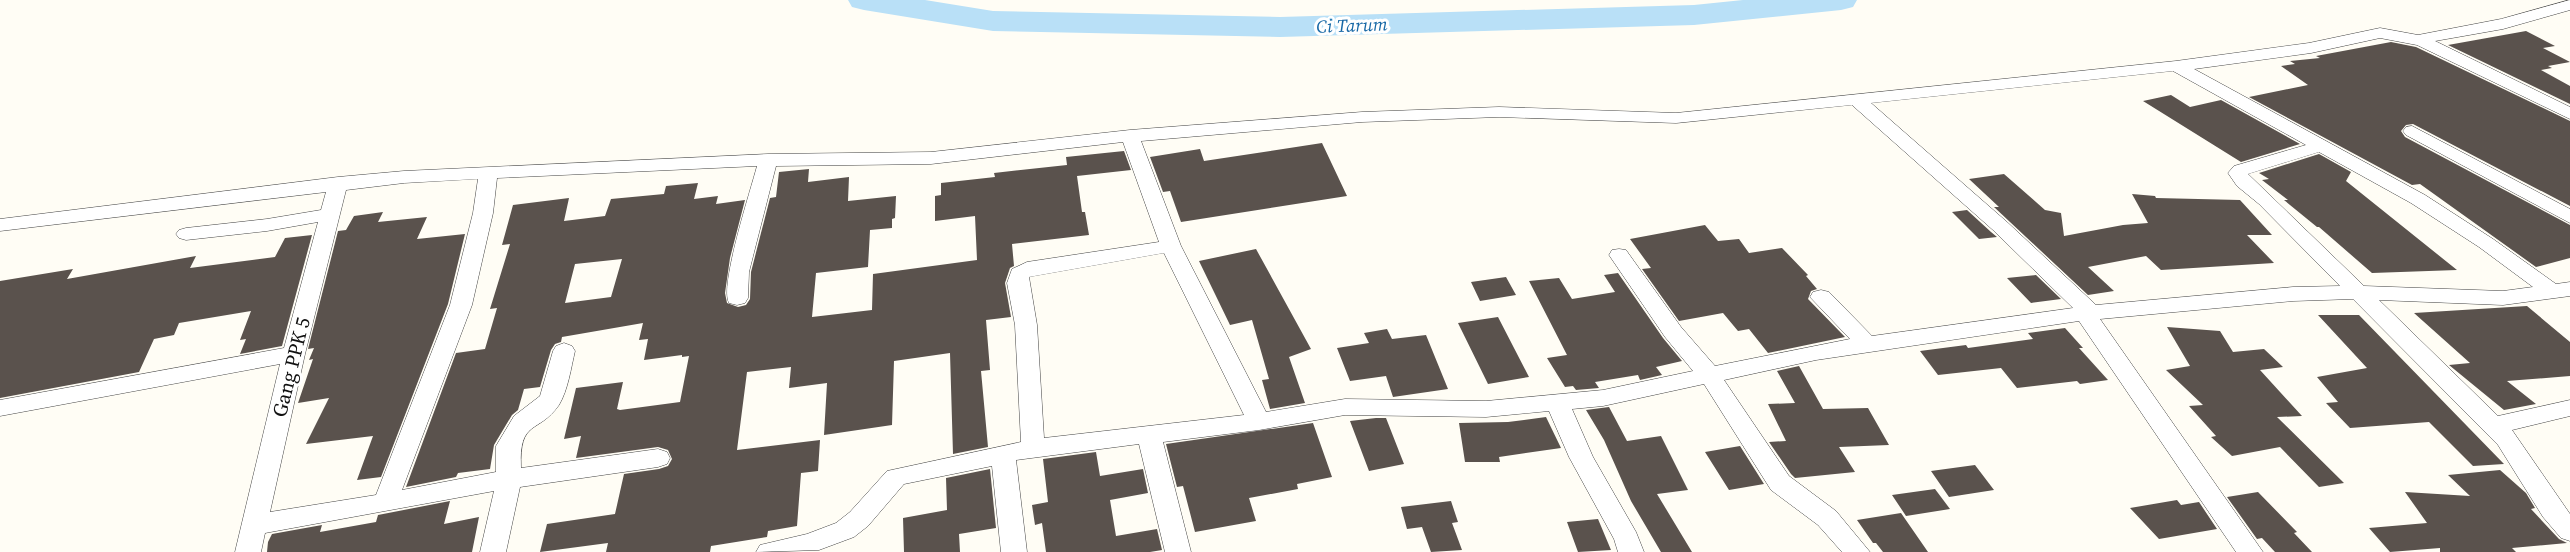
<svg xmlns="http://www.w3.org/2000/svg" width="2570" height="552" font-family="'Source Serif 4',serif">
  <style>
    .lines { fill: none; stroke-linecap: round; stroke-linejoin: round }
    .river { fill: #b9e0f7; fill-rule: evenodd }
    .building { fill: #5a524d; fill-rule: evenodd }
    .minor-casing { stroke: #444; stroke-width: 1 }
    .minor { fill: #fff; fill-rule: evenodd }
    .labels { text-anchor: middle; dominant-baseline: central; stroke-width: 6; stroke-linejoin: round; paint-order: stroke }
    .far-water-label { font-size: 18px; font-style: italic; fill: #1768a6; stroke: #fff }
    .street-label { font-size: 20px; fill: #111; stroke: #fff }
  </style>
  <rect width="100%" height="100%" fill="#fffdf5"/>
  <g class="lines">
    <path class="river" d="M848,0H925L993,11L1280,17L1694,5L1743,0H1857L1853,7L1841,10L1694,25L1280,37L993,31L864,10L852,7Z"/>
  </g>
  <path class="building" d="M2526,31L2555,46L2543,48L2570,62L2548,66L2552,68L2541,70L2570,86V104L2448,45Z
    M2391,42L2416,47L2570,121V206L2413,124L2406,125L2401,131L2405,137L2570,225V258L2536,267L2420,184L2412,185L2249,97L2308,85L2281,66L2295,64L2290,61L2320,58L2316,56Z
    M2171,95L2190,107L2221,100L2300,144L2241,162L2143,101Z
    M1322,143L1347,196L1181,222L1170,191L1163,192L1150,157L1200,149L1204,161Z
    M1124,151L1131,170L1077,176L1082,212H1085L1089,235L1012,244L1014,266L1010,268L1005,283L1011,317L986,320L990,370L981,371L988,447L953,454L950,353L894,361L892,425L824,435L827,383L789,388L791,367L747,372L737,450L820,440L818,471L801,473L797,526L768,531L767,537L711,546L710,552H606L608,543L540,552L547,524L615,514L624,474L659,469L668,466L672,459L668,450L658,447L576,458L581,436L564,439L576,388L623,382L617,409L620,410L680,402L689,356L682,357V355L644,360L648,339L639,340L643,323L562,337L561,342L555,344L551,350L540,387L524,389L518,410L512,415L494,445L490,469L458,473L456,477L406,487L456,353L485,349L497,308L490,309L510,244L502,245L513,205L569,198L564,221L605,216L611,199L664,194L666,186L698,183L694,199L718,196L716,204L745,200L730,258L725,293L727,303L738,307L746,305L750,299L751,272L770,198L776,197L779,172L809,169L808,182L849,177L848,201L896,196L895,218L892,219V228L870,230L868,267L816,273L812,317L872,310L873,274L977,260L975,216L935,221V196L941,195V183L995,177L994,173L1067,165L1066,157ZM622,259L611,297L565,303L575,264Z
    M2319,154L2351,172L2346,181L2457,270L2372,273L2319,227H2317L2284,200H2288L2262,180L2269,179L2259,173Z
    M2004,174L2045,210L2061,213L2064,236L2123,225L2148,223L2132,194L2155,196L2156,198L2240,200L2272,235H2247L2274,263L2161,270L2146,256L2088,267L2114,291L2088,295L1994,207H1999L1969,179Z
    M1967,210L1991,232L1997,237L1979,239L1952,212Z
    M383,212L378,222L427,217L417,239L465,234L448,304L381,477L357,480L373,436L306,444L329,398L298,403L313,359L309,360L314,348L308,349L338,231L346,230L354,216Z
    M1705,225L1718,241L1739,239L1749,253L1782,248L1808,275L1806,276L1817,289L1811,291L1808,299L1845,337L1768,353L1749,329L1738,331L1723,313L1679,321L1642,269L1651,268L1630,239Z
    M312,235L282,346L240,354L246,339L240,340L251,311L179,323L174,335L154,339L139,372L0,398V281L73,269L67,279L196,256L190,268L275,257L285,238Z
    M1256,249L1311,349L1289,357L1305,403L1270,409L1262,380L1269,379L1252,320L1230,325L1199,261Z
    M1618,273L1663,338L1682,361L1656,367L1662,375L1640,380L1638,375L1595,382L1599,388L1576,390L1573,386L1565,387L1547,358L1567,355L1529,281L1559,278L1572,299L1615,292L1604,275Z
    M2036,275L2061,299L2031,303L2007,278Z
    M1506,277L1516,295L1480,301L1471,282Z
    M2527,306L2570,342V376L2507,381L2536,404L2504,410L2449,365L2470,363L2414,313Z
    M2318,315H2359L2504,464L2473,466L2429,422L2350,428L2326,403L2338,402L2317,377L2367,368Z
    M1498,317L1529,377L1488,384L1458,323Z
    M2167,327L2220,331L2233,352L2264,349L2283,367L2260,370L2302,416L2277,417L2344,483L2319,487L2280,447L2232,456L2211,437L2216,436L2189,406L2203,405L2166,370L2190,366Z
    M2065,328L2083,348H2079L2108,380L2080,384L2077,381L2017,388L2001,368L1938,375L1920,351L1966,345L1968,348L2033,339L2028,333Z
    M1387,329L1392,339L1426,335L1448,389L1393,397L1386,376L1350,381L1337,348L1369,343L1364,333Z
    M1799,366L1823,409L1868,408L1889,445L1839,447L1855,472L1795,478L1791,474L1769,442L1786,441L1768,404L1795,403L1777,371Z
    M1609,407L1627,441L1661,436L1688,490L1657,494L1692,552H1661L1631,501L1604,440L1586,410Z
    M1546,417L1561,448L1499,457L1500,462H1465L1459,423L1508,422Z
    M1376,418H1386L1404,464L1369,471L1350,421Z
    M1313,423L1332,477L1297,484L1298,489L1249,498L1256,521L1195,532L1183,486L1177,487L1166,444Z
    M1740,446L1764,484L1729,490L1705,452Z
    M1096,452L1100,476L1143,469L1148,493L1110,500L1116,536L1157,529L1162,550L1150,552H1046L1042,523L1035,525L1032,505L1048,502L1043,459Z
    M1975,465L1994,490L1949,497L1931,471Z
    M990,469L996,528L959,534L960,552H904L903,518L947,510L946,478Z
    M2500,470L2526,493L2535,508L2531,509L2559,539L2567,543L2512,548L2516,552H2440V548L2390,552L2369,528L2427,523L2405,492L2470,496L2448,475Z
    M1935,489L1950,509L1906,516L1892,495Z
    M2258,492L2297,532L2294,533L2312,552H2275L2262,538L2257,539L2227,497Z
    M2177,500L2181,505L2199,502L2217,529L2159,539L2130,508Z
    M450,501L444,524L479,517L472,552H267L268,542L272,534L322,525L320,532L376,522L378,515Z
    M1451,501L1458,522L1452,523L1462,550L1431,552L1422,527L1407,529L1401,507Z
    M1901,513L1928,552H1883L1876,543H1873L1857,520Z
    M1598,519L1611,550L1578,552L1567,522Z"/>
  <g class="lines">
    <defs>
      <path id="minor" d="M2570,0V10L2503,29L2435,41L2570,107V119L2417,45L2380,38L2311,53L2194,69L2425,195L2493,239L2556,284L2570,282V296L2503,305L2379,300L2498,416L2570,400V416L2512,430L2570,514V541L2561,538L2543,517L2498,445L2353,299L2293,301L2100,319L2263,552H2236L2079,321L1816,360L1724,380L1789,476L1836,511L1870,552H1842L1818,525L1771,490L1704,384L1603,406L1572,409L1593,457L1636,532L1644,552H1618L1614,539L1569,457L1549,411L1486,417L1345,415L1259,430L1163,442L1191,552H1165L1139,444L1016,460L1027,552H1001L992,466L904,484L868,526L854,537L819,550L756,552L760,545L807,534L836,523L850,512L887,471L1021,442L1015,325L1007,283L1012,269L1027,262L1159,242L1123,142L931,164L776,166L749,272L748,298L745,303L737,305L729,303C719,287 751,189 757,166L497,178L493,213L472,305L402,490L496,472V446L514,416L540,396L553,351L556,346L564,343L572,346L575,351C571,368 568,390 559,405C538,435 519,418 521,468L658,449L667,452L670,458L667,464L658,467L520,487L506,552H480L494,491L265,533L261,552H235L280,364L0,416V400L284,348L318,222L267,231L186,240L179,238L176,234L179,230L186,228L267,219L321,210L326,192L0,231V219L338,177L404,171L768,154L931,152L1130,130L1362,112L1499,107L1676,113L2176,61L2309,43L2380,28L2418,35L2501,19ZM2173,71L2306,145L2234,166L2228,173L2237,186L2259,204L2340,286L2293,287L2096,305L2007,222L1871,103ZM1852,105L1993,230L2073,308L1872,336L1829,292L1821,290L1813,292L1810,297L1850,339L1715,366L1681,327L1626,250L1619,249L1612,250L1609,255L1665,337L1693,371L1603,390L1486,401L1345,399L1266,412L1181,246L1141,141L1362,122L1499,117L1676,123ZM2319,152L2411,203L2479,247L2533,287L2503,291L2364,286L2248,174ZM478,179L473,213L450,305L376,495L270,512L305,354L346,190L404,183ZM1164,253L1244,415L1044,438L1037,325L1029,277Z
        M2412,126L2570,209V223L2406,135L2403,131L2406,127Z"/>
    </defs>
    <use href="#minor" class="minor-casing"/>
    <use href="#minor" class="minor"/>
  </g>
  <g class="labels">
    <g class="far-water-label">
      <text transform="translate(1352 25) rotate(-2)">Ci Tarum</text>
    </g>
    <g class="street-label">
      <text transform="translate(291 367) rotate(-76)">Gang PPK 5</text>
    </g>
  </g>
</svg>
